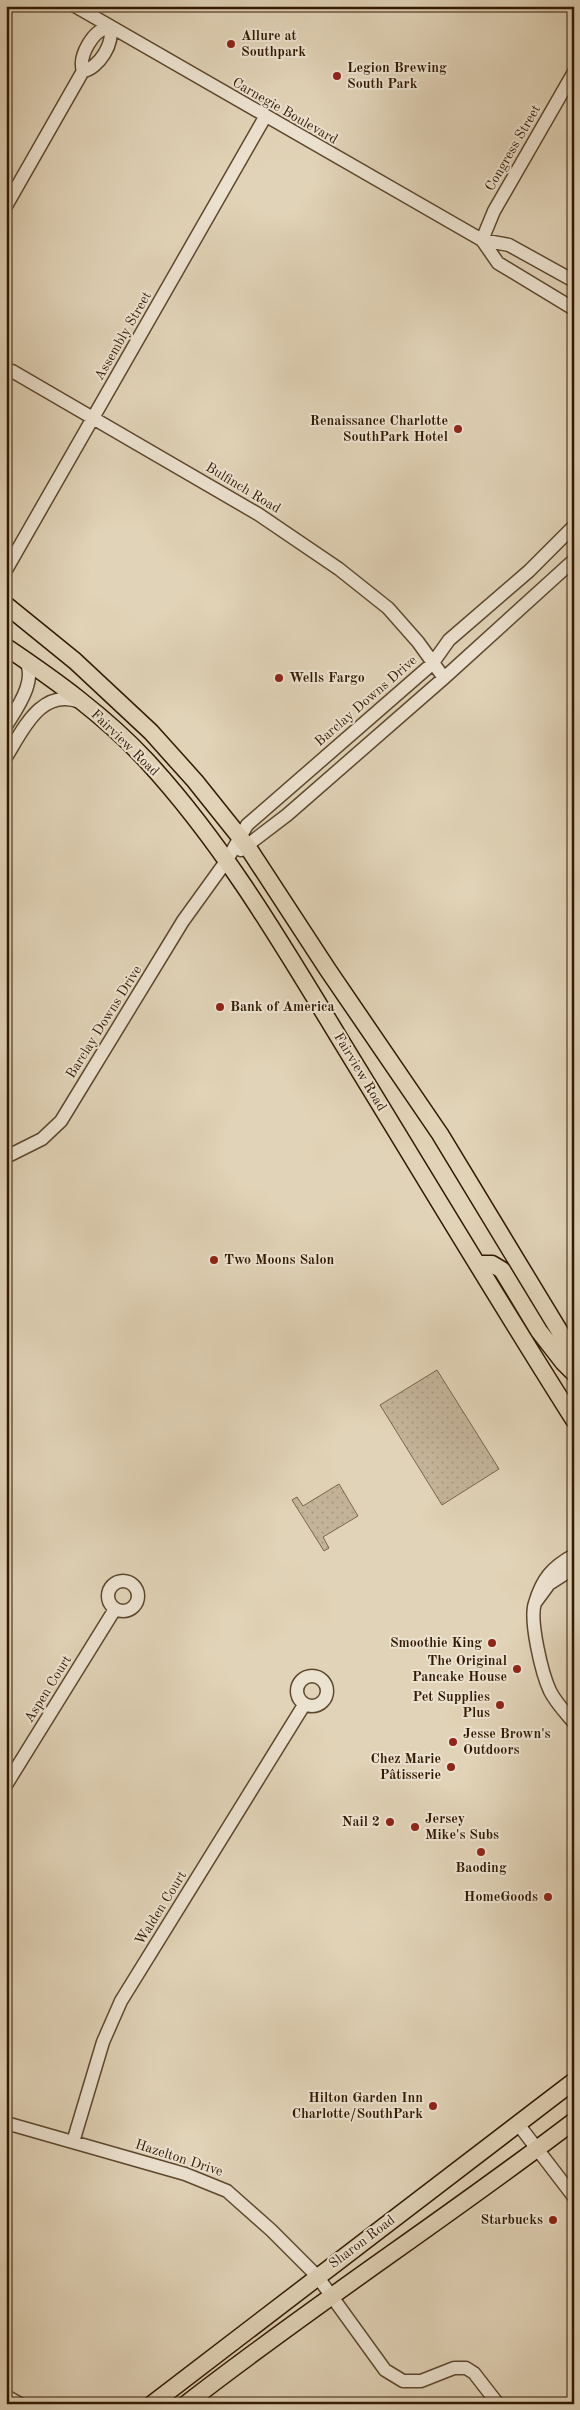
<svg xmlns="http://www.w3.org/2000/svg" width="580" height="2410" font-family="'Old Standard TT',serif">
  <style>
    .grass { fill: url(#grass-dots); stroke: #7a664c }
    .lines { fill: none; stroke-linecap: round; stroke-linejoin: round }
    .minor-casing { stroke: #5d482e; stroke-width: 15 }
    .major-casing { stroke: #311901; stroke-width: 19 }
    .minor { stroke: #ece2d0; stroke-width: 12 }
    .major { stroke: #e1d3b7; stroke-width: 16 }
    .poi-dot { fill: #8f2418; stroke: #ece2d0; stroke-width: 2 }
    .labels { text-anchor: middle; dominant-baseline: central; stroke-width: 4; stroke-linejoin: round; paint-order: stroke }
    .poi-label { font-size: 14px; font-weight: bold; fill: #311901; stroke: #ece2d0; text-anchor: end }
    .street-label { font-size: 14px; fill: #311901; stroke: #ece2d0 }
  </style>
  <defs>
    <pattern id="grass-dots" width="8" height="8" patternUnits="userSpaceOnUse" patternTransform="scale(1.25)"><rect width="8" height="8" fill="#c3b398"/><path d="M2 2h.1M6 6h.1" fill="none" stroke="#a89981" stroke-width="1.8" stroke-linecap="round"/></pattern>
  </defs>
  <rect width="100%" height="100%" fill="#e1d3b7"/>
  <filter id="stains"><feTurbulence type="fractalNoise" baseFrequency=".004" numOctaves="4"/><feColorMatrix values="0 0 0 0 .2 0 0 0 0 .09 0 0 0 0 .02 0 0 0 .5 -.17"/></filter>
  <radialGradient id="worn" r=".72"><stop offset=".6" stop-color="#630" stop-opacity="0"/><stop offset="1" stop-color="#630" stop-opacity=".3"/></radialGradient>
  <path class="grass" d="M437,1370L499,1469L442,1505L380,1405Z
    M339,1484L358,1516L323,1537L329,1548L324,1551L292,1500L297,1497L303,1506Z"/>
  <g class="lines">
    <defs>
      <path id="minor" d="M75,6L482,240L494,211L574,72
        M109,27C116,42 98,69 83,71C78,56 93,30 109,27Z
        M6,206L83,71
        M574,281L509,245L482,240L498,263L574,309
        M12,371L258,514L339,569L388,608L418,642L444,678
        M6,570L265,117
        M6,726C17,708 39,678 24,659
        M6,757C23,730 41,687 80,702
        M241,850L287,815L444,678L574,560
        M6,1157L42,1139L61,1121L183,921L227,860L247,825L432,664L449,640L529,571L574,526
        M574,1555C552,1567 542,1579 535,1603L549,1584L574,1568
        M108 1596a15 15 0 1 1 30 0a15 15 0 1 1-30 0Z
        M535,1603C529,1620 542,1674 550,1691C556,1703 566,1713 574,1723
        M297 1691a15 15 0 1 1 30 0a15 15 0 1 1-30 0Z
        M6,1785L115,1609
        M6,2123L185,2174L227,2191L271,2230L317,2276L385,2370L403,2381H421L454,2368H466L474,2373L498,2404
        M518,2124L574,2197
        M73,2142L103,2042L121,2001L304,1705
        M6,2396L20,2404"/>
      <path id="major" d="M6,605L75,661L151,732L195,781L247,846L328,970L440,1134L574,1355
        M6,647C55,680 105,716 146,760C232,853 294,965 360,1072C431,1188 501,1305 574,1420
        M477,1264H492L502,1270L539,1331L563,1362L574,1373
        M152,2404L574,2081
        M186,2404C313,2305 447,2218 574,2121"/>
    </defs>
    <use href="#minor" class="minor-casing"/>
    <use href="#major" class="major-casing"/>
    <use href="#minor" class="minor"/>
    <use href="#major" class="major"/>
  </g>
  <g class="poi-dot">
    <circle cx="231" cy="44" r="5"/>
    <circle cx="337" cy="76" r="5"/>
    <circle cx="458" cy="429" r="5"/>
    <circle cx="279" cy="678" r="5"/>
    <circle cx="220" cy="1007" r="5"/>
    <circle cx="214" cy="1260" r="5"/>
    <circle cx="492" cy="1643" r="5"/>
    <circle cx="517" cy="1669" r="5"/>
    <circle cx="500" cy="1705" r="5"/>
    <circle cx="453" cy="1742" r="5"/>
    <circle cx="451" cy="1767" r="5"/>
    <circle cx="390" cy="1822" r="5"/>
    <circle cx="415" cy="1827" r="5"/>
    <circle cx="481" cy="1852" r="5"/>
    <circle cx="548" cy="1897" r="5"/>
    <circle cx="433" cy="2106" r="5"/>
    <circle cx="553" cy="2220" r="5"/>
  </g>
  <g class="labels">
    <g class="poi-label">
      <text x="241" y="36" text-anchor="start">Allure at<tspan x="241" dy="16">Southpark</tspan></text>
      <text x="347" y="68" text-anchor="start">Legion Brewing<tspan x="347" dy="16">South Park</tspan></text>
      <text x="448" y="421">Renaissance Charlotte<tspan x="448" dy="16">SouthPark Hotel</tspan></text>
      <text x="289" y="678" text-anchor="start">Wells Fargo</text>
      <text x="230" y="1007" text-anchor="start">Bank of America</text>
      <text x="224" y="1260" text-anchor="start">Two Moons Salon</text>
      <text x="482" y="1643">Smoothie King</text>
      <text x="507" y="1661">The Original<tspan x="507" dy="16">Pancake House</tspan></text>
      <text x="490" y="1697">Pet Supplies<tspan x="490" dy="16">Plus</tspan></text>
      <text x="463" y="1734" text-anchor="start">Jesse Brown's<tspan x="463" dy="16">Outdoors</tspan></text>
      <text x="441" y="1759">Chez Marie<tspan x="441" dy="16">Pâtisserie</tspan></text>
      <text x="425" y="1819" text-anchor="start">Jersey<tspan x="425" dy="16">Mike's Subs</tspan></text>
      <text x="380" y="1822">Nail 2</text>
      <text x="481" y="1868" text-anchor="middle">Baoding</text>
      <text x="538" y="1897">HomeGoods</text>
      <text x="423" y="2098">Hilton Garden Inn<tspan x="423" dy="16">Charlotte/SouthPark</tspan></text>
      <text x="543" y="2220">Starbucks</text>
    </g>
    <g class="street-label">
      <text transform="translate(285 111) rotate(30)">Carnegie Boulevard</text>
      <text transform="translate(513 148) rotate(-60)">Congress Street</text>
      <text transform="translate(123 336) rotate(-60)">Assembly Street</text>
      <text transform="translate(243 488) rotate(31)">Bulfinch Road</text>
      <text transform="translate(366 701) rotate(-41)">Barclay Downs Drive</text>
      <text transform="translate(125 743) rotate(44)">Fairview Road</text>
      <text transform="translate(104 1022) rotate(-58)">Barclay Downs Drive</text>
      <text transform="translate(360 1072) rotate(59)">Fairview Road</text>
      <text transform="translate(48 1689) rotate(-58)">Aspen Court</text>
      <text transform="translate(161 1908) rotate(-58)">Walden Court</text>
      <text transform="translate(179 2158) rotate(18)">Hazelton Drive</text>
      <text transform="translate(362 2242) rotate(-37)">Sharon Road</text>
    </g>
  </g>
  <rect width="580" height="2410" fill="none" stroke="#e1d3b7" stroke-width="25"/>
  <rect x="8" y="8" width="565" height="2395" fill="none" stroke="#311901" stroke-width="2.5"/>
  <rect x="12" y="12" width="555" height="2385" fill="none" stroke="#311901"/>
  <rect width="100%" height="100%" filter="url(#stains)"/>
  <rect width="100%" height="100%" fill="url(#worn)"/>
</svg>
